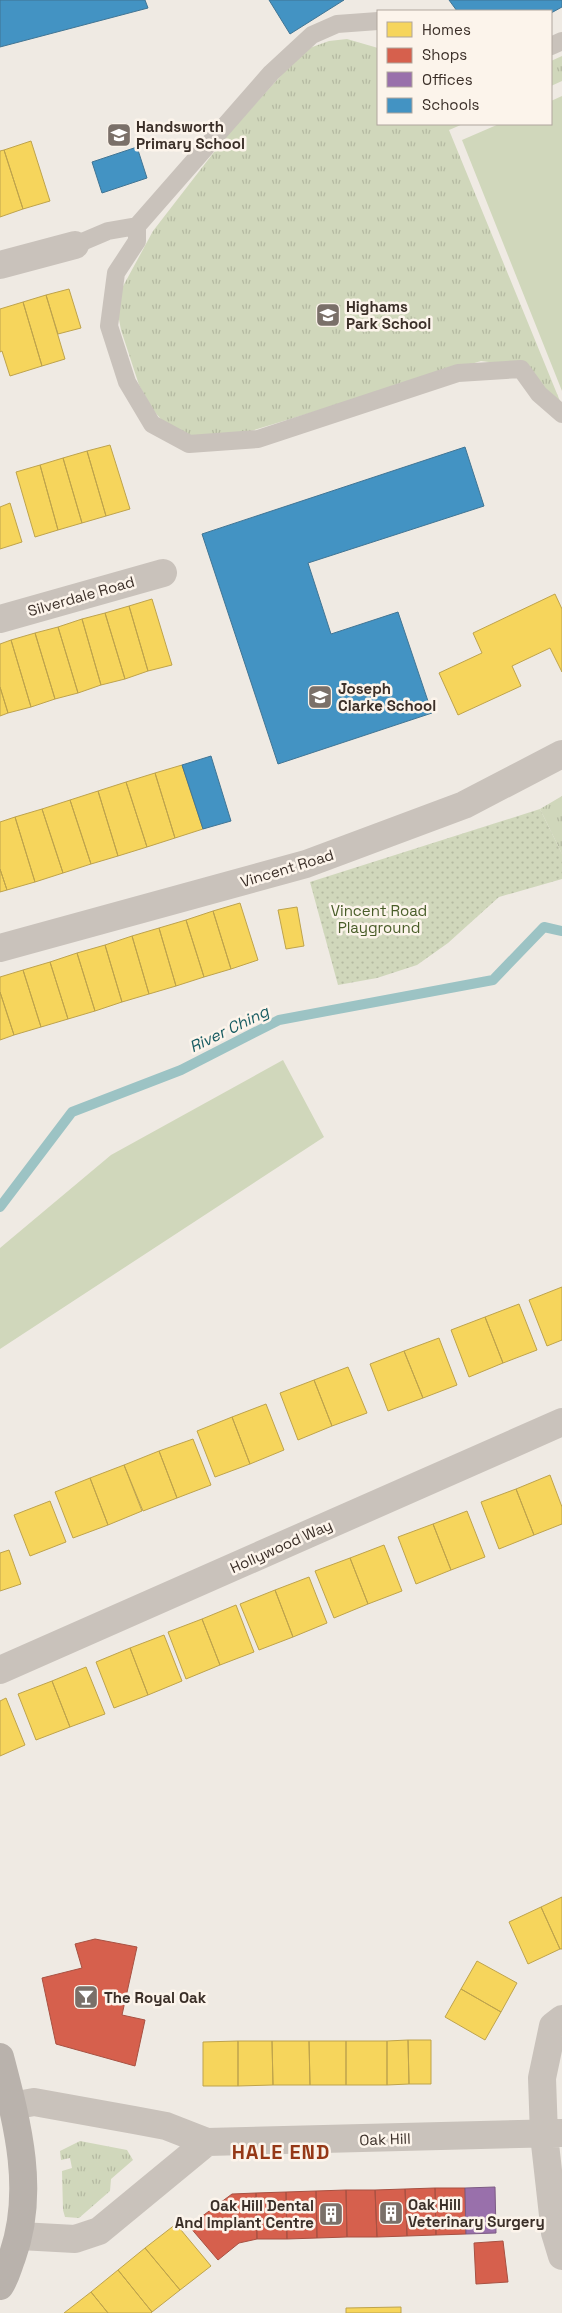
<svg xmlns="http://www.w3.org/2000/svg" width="562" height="2313" font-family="'Space Grotesk',sans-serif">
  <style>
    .grass { fill: url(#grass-tufts) }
    .park { fill: url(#park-dots) }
    .garden { fill: #d0d7bb }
    .homes { fill: #f6d55c; stroke: #bea34c }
    .shops { fill: #d6604d; stroke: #a85142 }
    .offices { fill: #9970ab; stroke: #7d5c84 }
    .schools { fill: #4393c3; stroke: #417594 }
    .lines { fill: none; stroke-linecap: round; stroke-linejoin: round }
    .stream { stroke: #9cc3c4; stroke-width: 10 }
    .lane { stroke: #c9c2bb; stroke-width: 18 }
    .street { stroke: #c9c2bb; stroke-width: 28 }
    .secondary { stroke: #b9b2ac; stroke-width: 28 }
    .labels { text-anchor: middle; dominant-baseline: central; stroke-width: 5; stroke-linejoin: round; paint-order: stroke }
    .poi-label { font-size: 15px; font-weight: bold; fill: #3b2f28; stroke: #fcf4eb; text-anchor: start }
    .street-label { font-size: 15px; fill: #3b2f28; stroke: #fcf4eb }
    .park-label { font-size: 15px; fill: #495d29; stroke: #fcf4eb }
    .water-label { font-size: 16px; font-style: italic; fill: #185c62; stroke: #fcf4eb }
    .district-label { font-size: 20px; font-weight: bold; letter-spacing: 1px; fill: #953817; stroke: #fcf4eb }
  </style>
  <defs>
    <pattern id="grass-tufts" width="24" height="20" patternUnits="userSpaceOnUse" patternTransform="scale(1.25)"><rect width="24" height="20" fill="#d0d7bb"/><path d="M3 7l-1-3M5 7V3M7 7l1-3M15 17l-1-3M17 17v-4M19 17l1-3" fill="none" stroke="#b4b9a1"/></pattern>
    <pattern id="park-dots" width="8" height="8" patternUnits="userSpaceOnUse" patternTransform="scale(1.25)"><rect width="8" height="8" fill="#d0d7bb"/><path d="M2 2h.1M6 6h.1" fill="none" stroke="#b4b9a1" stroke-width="1.8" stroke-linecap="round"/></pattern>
  </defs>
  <rect width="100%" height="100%" fill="#efeae3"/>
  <path class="grass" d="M347,39L378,48V124H463L449,130L562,406L504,364L481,361L251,431L212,439L183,435L167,426L153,410L139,385L121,330L117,309L121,290L153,231L228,134L304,50L329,41Z
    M562,56V81L551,86V61Z
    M562,796V854L540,809Z
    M80,2141L127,2150L133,2160L111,2179L110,2191L79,2218L65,2217L63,2210L62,2171L72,2168L70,2158L61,2160L60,2151Z"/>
  <path class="park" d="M540,809L562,854V879L499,897L448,943L417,965L377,978L338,985L310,882Z"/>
  <path class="garden" d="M562,96V391L462,140L499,124H551V101Z
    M283,1060L324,1137L0,1349V1248L111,1155Z"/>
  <path class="homes" d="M31,141L50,201L23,209L4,150Z
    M4,150L23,209L0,217V151Z
    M69,289L81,328L58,334L46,295Z
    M46,295L65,359L42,366L23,302Z
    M23,302L42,366L10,376L2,351L0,352V309Z
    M110,445L130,509L106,516L87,451Z
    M87,451L106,516L82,523L63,458Z
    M63,458L82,523L58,530L40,465Z
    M40,465L58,530L35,537L16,472Z
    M10,503L22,542L0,549V507Z
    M555,594L562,609V672L550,648L512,666L521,686L458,715L439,673L482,653L473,633Z
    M152,599L172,665L148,671L129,606Z
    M129,606L148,671L125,679L105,613Z
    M105,613L125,679L101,685L82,619Z
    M82,619L101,685L78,693L58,627Z
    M58,627L78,693L55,699L35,633Z
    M35,633L55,699L31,707L11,640Z
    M11,640L31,707L8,713L0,687V644Z
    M0,687L8,713L0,716Z
    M182,765L203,829L175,838L155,773Z
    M155,773L175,838L147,847L126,782Z
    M126,782L147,847L118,856L98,791Z
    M98,791L118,856L91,864L70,800Z
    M70,800L91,864L63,873L42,809Z
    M42,809L63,873L35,882L15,817Z
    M15,817L35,882L7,890L0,869V822Z
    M0,869L7,890L0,892Z
    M240,903L258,960L231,969L213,911Z
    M297,907L304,946L286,949L278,910Z
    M213,911L231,969L204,977L186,920Z
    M186,920L204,977L176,986L159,928Z
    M159,928L176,986L149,994L132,936Z
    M132,936L149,994L122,1002L105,945Z
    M105,945L122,1002L95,1011L77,953Z
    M77,953L95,1011L68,1019L50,962Z
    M50,962L68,1019L41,1027L23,970Z
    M23,970L41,1027L14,1035L0,992V977Z
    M0,992L14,1035L0,1040Z
    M562,1287V1340L547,1346L529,1300Z
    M519,1304L537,1350L503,1363L485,1317Z
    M485,1317L503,1363L469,1377L451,1330Z
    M439,1338L457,1385L423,1398L404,1351Z
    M404,1351L423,1398L388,1411L370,1364Z
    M348,1367L367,1413L332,1426L314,1380Z
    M314,1380L332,1426L298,1440L280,1393Z
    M266,1404L284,1450L250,1464L232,1417Z
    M232,1417L250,1464L215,1477L197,1431Z
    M193,1439L211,1485L177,1498L159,1451Z
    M159,1451L177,1498L143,1511L124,1465Z
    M124,1465L142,1511L108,1525L90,1478Z
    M550,1475L562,1507V1524L534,1535L516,1489Z
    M90,1478L108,1525L73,1538L55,1492Z
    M516,1489L534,1535L499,1549L481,1502Z
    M50,1501L66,1542L30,1556L14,1515Z
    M467,1511L485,1557L451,1570L433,1524Z
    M433,1524L451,1570L416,1584L398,1537Z
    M384,1545L402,1591L368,1604L350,1558Z
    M9,1550L21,1584L0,1591V1553Z
    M350,1558L368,1604L334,1618L315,1571Z
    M309,1577L327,1623L293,1637L275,1590Z
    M275,1590L293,1637L259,1650L240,1604Z
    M236,1605L254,1652L220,1665L202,1619Z
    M202,1619L220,1665L186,1679L168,1632Z
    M164,1635L182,1681L148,1695L130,1648Z
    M130,1648L148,1695L114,1708L96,1662Z
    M86,1667L105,1714L70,1727L52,1681Z
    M52,1681L70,1727L36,1740L18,1694Z
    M6,1698L25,1745L0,1756V1701Z
    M562,1897V1949H560L541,1907Z
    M541,1907L560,1949L528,1964L509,1922Z
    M477,1961L517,1983L501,2012L461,1989Z
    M461,1989L501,2012L485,2040L445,2017Z
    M408,2040L409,2084L387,2085V2041Z
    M408,2040H431V2084H409Z
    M238,2041H272L273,2085L238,2086Z
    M238,2041V2086H203V2042Z
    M272,2041H309L310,2085H273Z
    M309,2041H346V2085H310Z
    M346,2041H387V2085H346Z
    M176,2224L211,2266L180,2290L145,2248Z
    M145,2248L180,2290L152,2312L118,2270Z
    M118,2270L152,2312L151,2313H108L91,2292Z
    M91,2292L108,2313H64Z
    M401,2307V2313H346V2308Z"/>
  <path class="shops" d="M95,1939L137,1947L122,2015L145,2020L135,2066L56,2044L42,1978L82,1968L75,1944Z
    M435,2188H465L466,2234L436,2235Z
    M435,2188L436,2235L407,2236L405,2189Z
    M405,2189L407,2236L377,2237L375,2190Z
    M346,2190H375L377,2237H347Z
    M346,2190L347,2237L317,2238L316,2191Z
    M316,2191L317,2238L287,2239L286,2192Z
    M286,2192L287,2239H257L256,2193Z
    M256,2193L257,2239L239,2243L218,2260L189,2226L232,2194Z
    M503,2241L508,2282L476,2284L474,2243Z"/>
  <path class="offices" d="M495,2187L496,2233L466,2234L465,2188Z"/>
  <path class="schools" d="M0,0H145L148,8L0,47Z
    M269,0H344L290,34Z
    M449,0H562V7L551,13V11H457Z
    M137,147L147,178L102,193L92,162Z
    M465,447L484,506L308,563L331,634L398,612L432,713L278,764L202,534Z
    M211,756L231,821L203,829L182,765Z"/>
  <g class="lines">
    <path class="stream" d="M0,1207L72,1112L181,1070L279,1020L493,980L544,927L562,931"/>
    <path class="lane" d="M551,46L562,41
      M137,226L271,73L312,35L337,24L378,21
      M75,245L108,231L137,226V241L116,273L109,326L127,382L152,424L189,444L258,439L458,373L521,369L539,394L562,414"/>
    <path class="street" d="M0,265L75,245
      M0,619L163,573
      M0,948L306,864L464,805L562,754
      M0,1670L562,1422
      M562,2019L553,2026L542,2078L544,2135L555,2233L562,2256
      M12,2106L34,2102L134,2120L166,2126L207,2142L562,2133
      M20,2236L75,2239L99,2231L207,2142"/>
    <path class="secondary" d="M0,2057C17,2122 36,2191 12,2257C8,2267 6,2277 0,2286"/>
  </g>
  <defs>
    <symbol id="school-square" viewBox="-11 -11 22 22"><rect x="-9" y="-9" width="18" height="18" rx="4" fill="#7a7069" stroke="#fcf4eb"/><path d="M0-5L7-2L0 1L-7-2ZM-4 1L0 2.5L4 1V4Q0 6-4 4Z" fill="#fff"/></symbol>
    <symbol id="bar-square" viewBox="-11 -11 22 22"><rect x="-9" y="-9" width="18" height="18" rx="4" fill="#7a7069" stroke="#fcf4eb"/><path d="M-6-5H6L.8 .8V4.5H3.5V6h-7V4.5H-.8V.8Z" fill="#fff"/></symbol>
    <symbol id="building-square" viewBox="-11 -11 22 22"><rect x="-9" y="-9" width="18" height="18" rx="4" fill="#7a7069" stroke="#fcf4eb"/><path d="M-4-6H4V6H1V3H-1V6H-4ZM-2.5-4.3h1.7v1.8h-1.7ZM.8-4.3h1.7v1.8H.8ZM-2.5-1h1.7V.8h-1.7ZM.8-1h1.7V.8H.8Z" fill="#fff"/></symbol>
  </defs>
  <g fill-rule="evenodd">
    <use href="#school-square" x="105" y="121" width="28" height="28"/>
    <use href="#school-square" x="314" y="301" width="28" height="28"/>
    <use href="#school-square" x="306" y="683" width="28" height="28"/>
    <use href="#bar-square" x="72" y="1983" width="28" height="28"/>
    <use href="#building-square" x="377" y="2199" width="28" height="28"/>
    <use href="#building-square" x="317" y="2200" width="28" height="28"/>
  </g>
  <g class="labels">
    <g class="poi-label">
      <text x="136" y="126">Handsworth<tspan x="136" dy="17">Primary School</tspan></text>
      <text x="346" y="306">Highams<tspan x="346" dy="17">Park School</tspan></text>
      <text x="338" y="688">Joseph<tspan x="338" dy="17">Clarke School</tspan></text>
      <text x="104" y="1997">The Royal Oak</text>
      <text x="408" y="2204">Oak Hill<tspan x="408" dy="17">Veterinary Surgery</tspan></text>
      <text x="314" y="2205" text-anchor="end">Oak Hill Dental<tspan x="314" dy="17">And Implant Centre</tspan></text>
    </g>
    <g class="street-label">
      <text transform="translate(81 596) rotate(-16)">Silverdale Road</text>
      <text transform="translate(287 868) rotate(-17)">Vincent Road</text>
      <text transform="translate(281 1546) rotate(-24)">Hollywood Way</text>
      <text transform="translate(385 2139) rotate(-2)">Oak Hill</text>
    </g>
    <g class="park-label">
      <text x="379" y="910">Vincent Road<tspan x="379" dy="17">Playground</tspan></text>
    </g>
    <g class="water-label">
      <text transform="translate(229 1029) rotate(-26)">River Ching</text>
    </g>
    <g class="district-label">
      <text x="281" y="2152">HALE END</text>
    </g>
  </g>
  <rect x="377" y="10" width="175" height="115" fill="#fcf4eb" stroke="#afa59d"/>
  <rect x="387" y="22" width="25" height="15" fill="#f6d55c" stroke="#afa59d"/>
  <text x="422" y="35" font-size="15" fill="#3b2f28">Homes</text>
  <rect x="387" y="48" width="25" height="15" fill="#d6604d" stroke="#afa59d"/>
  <text x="422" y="60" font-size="15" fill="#3b2f28">Shops</text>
  <rect x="387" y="72" width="25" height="15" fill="#9970ab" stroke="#afa59d"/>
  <text x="422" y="85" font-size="15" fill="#3b2f28">Offices</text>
  <rect x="387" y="98" width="25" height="15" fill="#4393c3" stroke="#afa59d"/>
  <text x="422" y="110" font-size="15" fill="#3b2f28">Schools</text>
</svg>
